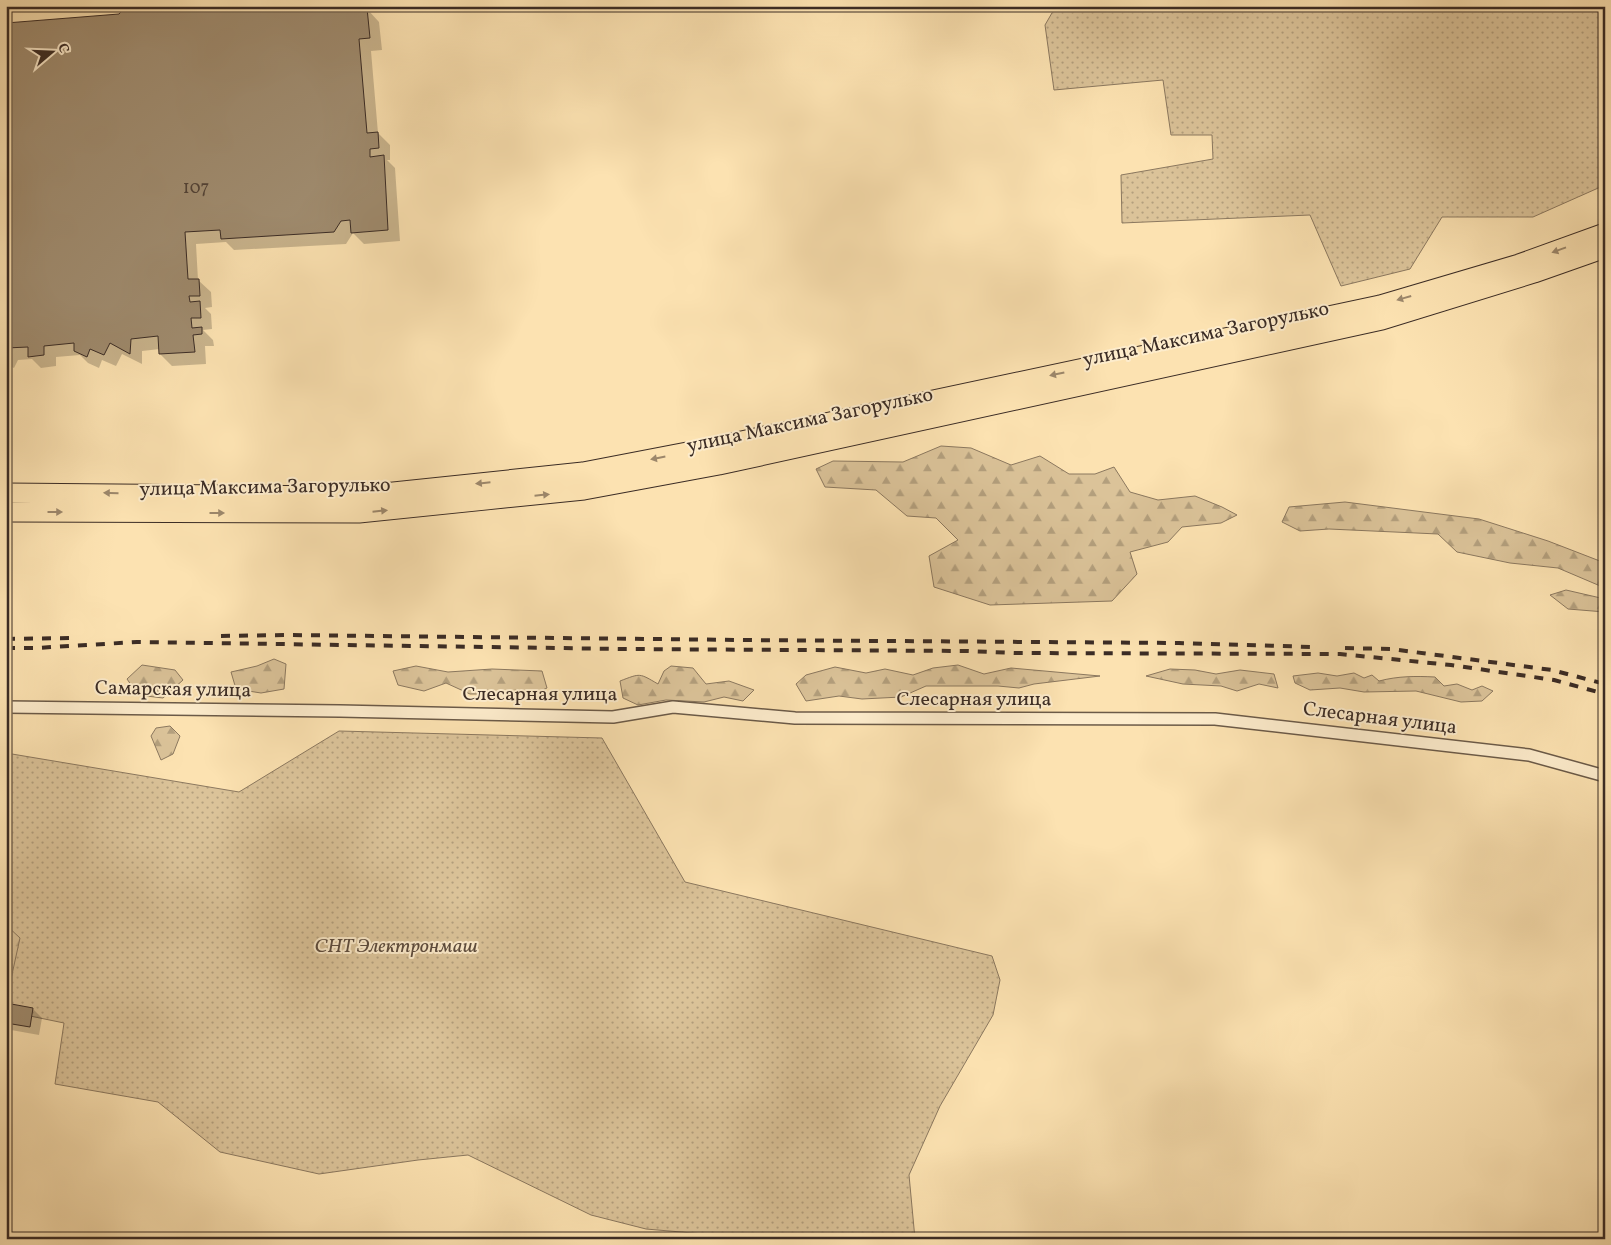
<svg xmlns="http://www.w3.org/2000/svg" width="1611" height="1245" font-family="Vollkorn,serif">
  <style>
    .grass { fill: url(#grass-dots); stroke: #8b785f }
    .forest { fill: url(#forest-firs); stroke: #8b785f }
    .shadow { fill: #0003 }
    .building { fill: #9f8b6e; stroke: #3b2c25 }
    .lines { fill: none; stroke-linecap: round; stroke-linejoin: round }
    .minor-casing { stroke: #6b5a48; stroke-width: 14 }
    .primary-casing { stroke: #3b2c25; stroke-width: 21 }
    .minor { stroke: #fdeccc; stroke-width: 11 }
    .primary { stroke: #fce2b1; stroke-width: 19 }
    .rail { stroke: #3b2c25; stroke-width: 4; stroke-dasharray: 9 9; stroke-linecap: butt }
    .oneway { fill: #9c876b }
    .labels { text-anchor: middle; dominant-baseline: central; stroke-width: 4; stroke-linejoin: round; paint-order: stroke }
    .number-label { font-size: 18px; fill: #544437 }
    .street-label { font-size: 20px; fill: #3b2c25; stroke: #fdeccc }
    .park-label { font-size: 20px; font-style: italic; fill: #5b4a3c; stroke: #fdeccc }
  </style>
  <defs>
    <pattern id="grass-dots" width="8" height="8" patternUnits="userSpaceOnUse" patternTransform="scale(1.25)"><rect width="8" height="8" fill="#dbc399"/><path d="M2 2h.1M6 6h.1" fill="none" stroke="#b39f7d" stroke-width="1.8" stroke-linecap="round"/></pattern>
    <pattern id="forest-firs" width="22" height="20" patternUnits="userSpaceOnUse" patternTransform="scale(1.25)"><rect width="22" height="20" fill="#dbc399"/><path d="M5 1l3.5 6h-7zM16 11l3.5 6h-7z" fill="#b39f7d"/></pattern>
  </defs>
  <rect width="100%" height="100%" fill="#fce2b1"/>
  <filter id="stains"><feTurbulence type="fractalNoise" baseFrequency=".004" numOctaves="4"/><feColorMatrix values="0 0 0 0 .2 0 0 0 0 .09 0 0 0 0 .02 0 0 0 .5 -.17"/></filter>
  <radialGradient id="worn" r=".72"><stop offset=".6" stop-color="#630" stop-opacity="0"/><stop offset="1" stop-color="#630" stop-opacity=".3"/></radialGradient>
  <path class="grass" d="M1056,6H1605V185L1533,217H1442L1410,269L1341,286L1310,215L1122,223L1121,175L1213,159L1212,135H1171L1163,80L1054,90L1045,25Z
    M339,731L602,738L685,882L992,956L1000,980L993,1015L940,1106L909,1175L915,1239H726L716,1235L646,1229L591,1215L468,1155L418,1160L319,1174L220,1152L158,1102L55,1084L64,1023L6,1011V753L239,792Z"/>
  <path class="forest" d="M941,446L971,448L1011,465L1040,456L1069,474H1095L1114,467L1130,492L1158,500L1195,496L1222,507L1237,515L1221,523L1182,527L1168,542L1130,552L1137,574L1112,601L990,605L934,587L929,556L958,540L936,518L907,516L876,490L825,487L816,469L833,461L903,462Z
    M1345,502L1479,519L1548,541L1605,563V588L1558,568L1510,563L1457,552L1438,534L1329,529L1300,531L1282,522L1289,507Z
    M1566,590L1605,599V612L1568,609L1550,595Z
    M274,659L286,664L284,689L261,693L236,689L231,672L257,666Z
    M142,665L175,670L183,680L163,698L138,695L127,679Z
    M958,665L984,674L1011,668L1100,676L1034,684L1019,688L998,686H926L901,697L862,699L839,696L806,701L796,684L806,675L835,667L866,673L885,669L913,675L933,668Z
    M416,666L448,672L492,669L542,671L547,688L534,694H470L446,683L424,691L398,685L393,671Z
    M671,666L693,668L706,684L729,681L754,690L743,701L724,697L704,702L666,700L638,705L623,698L620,681C641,673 639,673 658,684L664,671Z
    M1170,669L1195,670L1216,674L1240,670L1274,674L1278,688L1259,684L1237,691L1221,686L1183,684L1146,676Z
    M1318,673L1337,676L1354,673L1364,678L1372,675L1379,681C1398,676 1416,676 1435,677L1444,686L1457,684L1472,690L1482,686L1493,691L1482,701L1461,702L1416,691L1364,692L1340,688L1310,690L1295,683L1293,676Z
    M170,726L180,736L173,754L161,760L151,736L156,728Z
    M6,925L20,938L11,979L6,984Z"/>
  <path class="shadow" d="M128,6H382L367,8L368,10L379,22L382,50L371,51L378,133L390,145V160H387L395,168L400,241L364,244L353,233L346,244L234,250L226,242L196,244L198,280L211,292L212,307L205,308L211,314L212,329L203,330L213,340L214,346H205L206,364L172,366L160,354V349L142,351V364L122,354L116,366L102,360L99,368L88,363L80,355L56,357V366L41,368L32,359L18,360L14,368L6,364V25L120,16Z
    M6,1005L33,1009L42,1018L39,1035L11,1030L10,1037L6,1036Z"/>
  <path class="building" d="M126,6H357V9L367,8L370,38L359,39L367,133L378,132L379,148L370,149V157L384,155L388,230L351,233L350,220L341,221L334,232L221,239L220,230L185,232L188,279H199L200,296H189L190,302L200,301L201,318H191L192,328L202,327V334L193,335L195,352L159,354L158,336L131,339L130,354L110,343L104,355L90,349L87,357L74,351V343L44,346V355L28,357V347L6,348V23L119,14Z
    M6,1003L33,1008L30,1027L6,1023Z"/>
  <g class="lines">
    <defs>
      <path id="minor" d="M6,707L340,711L613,717L673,707L795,718L1215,719L1529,755L1605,776"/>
      <path id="primary" d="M6,493L355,496L583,472L713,447L1380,305L1519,264L1605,233
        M6,512L359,513L584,490L719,465L1382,320L1534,273L1605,248"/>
    </defs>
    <use href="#minor" class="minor-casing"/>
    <use href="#primary" class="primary-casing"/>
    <use href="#minor" class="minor"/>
    <use href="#primary" class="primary"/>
    <path class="rail" d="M221,636L290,635L741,640L1179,643L1313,647
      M6,639L76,638
      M6,648H36L137,642L625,649L968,651L1015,653L1340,654L1451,665L1554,680L1605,694
      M1345,648L1391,649L1552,670L1605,684"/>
  </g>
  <defs><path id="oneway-solid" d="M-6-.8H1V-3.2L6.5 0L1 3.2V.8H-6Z" transform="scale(1.25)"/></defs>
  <g class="oneway">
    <use href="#oneway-solid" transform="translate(1559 250) rotate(160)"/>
    <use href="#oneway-solid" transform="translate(1404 298) rotate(164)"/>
    <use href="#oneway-solid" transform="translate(1057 374) rotate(168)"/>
    <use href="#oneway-solid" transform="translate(658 458) rotate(169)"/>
    <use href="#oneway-solid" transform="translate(483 483) rotate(174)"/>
    <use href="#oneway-solid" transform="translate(111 493) rotate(-179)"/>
    <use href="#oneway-solid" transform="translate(542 495) rotate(-6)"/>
    <use href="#oneway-solid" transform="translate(380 511) rotate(-6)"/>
    <use href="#oneway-solid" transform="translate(55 512)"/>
    <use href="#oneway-solid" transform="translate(217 513)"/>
  </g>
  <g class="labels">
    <g class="number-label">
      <text x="196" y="188">107</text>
    </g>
    <g class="street-label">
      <text transform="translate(1206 335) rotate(-12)">улица Максима Загорулько</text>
      <text transform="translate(810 421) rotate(-12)">улица Максима Загорулько</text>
      <text transform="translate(265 488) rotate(-1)">улица Максима Загорулько</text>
      <text transform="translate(173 690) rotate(1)">Самарская улица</text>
      <text x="540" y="695">Слесарная улица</text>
      <text x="974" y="700">Слесарная улица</text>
      <text transform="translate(1380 719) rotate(7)">Слесарная улица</text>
    </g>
    <g class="park-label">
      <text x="396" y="947">СНТ Электронмаш</text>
    </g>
  </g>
  <rect width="1611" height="1245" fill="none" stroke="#fce2b1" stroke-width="25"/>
  <rect x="8" y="8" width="1596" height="1230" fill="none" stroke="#3b2c25" stroke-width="2.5"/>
  <rect x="12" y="12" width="1586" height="1220" fill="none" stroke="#3b2c25"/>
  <g transform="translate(52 52) rotate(71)" stroke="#fdeccc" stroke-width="4" paint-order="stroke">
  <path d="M0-4L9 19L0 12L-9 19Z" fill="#3b2c25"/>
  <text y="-8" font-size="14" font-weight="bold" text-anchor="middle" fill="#3b2c25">С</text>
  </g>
  <rect width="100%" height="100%" filter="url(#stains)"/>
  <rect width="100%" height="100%" fill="url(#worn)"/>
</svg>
